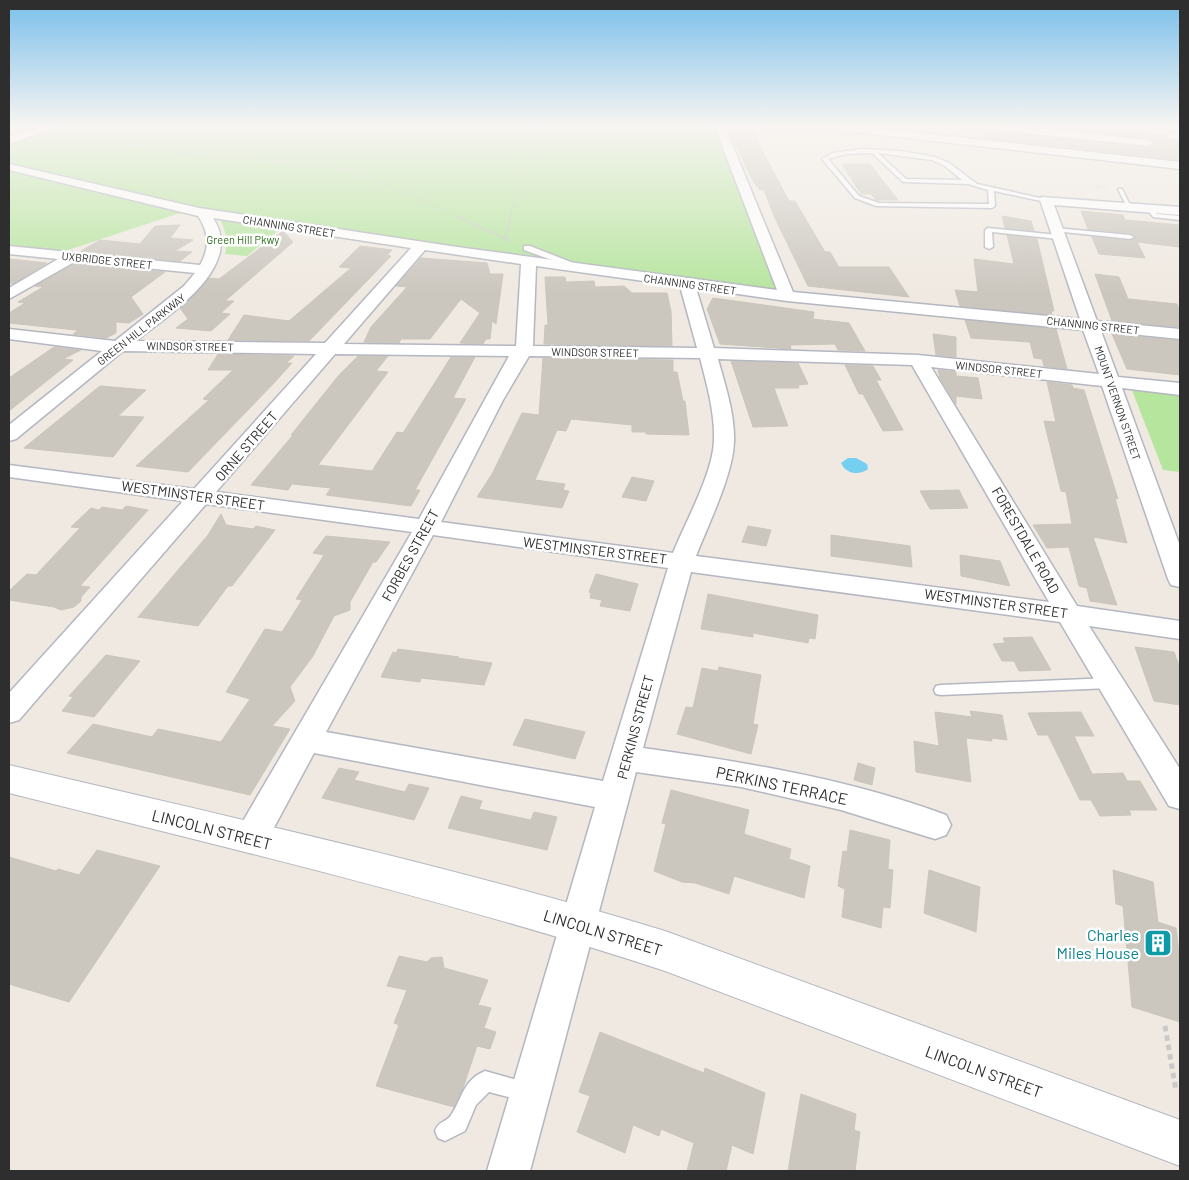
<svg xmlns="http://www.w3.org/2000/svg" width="1189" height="1180" font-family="Barlow,sans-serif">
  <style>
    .green { fill: #b6e59e }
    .water { fill: #75cff0 }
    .building { fill: #cbc7bf; stroke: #cbc5ba }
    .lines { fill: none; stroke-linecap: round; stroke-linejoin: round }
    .service-casing { stroke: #b4b7c1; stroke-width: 3 }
    .minor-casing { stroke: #b4b7c1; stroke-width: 3 }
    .secondary-casing { stroke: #b4b7c1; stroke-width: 2 }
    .path-far2 { stroke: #c9c9c9; stroke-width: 1; stroke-dasharray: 2 1; stroke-linecap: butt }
    .path-far1 { stroke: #c9c9c9; stroke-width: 2; stroke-dasharray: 2.5 1; stroke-linecap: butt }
    .path { stroke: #c9c9c9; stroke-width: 5; stroke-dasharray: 5.5 4; stroke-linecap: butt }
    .service { fill: #fff; fill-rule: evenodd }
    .minor { fill: #fff; fill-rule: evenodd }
    .secondary { fill: #fff; fill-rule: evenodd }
    .labels { text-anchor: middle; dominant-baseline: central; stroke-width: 5; stroke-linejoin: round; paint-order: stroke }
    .far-street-label { font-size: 11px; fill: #2e2e2e; stroke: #fff }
    .far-park-label { font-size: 11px; fill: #2c6e1b; stroke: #fff }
    .street-label { font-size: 14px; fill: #2e2e2e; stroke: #fff }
    .near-street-label { font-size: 16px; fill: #2e2e2e; stroke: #fff }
    .near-culture-label { font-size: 16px; fill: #0d838f; stroke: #fff; text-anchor: end }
  </style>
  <rect width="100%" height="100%" fill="#efe9e1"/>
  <path class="green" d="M9,127H720L787,296L202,212L177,214L65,251L9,245Z
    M220,220L280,229L247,256L225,254C228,243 226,230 220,220Z
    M1132,390L1180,396V472L1163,470Z"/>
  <path class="water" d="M848,458H856L867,464L868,469C859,476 846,474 841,463Z"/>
  <path class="building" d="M727,127H750L789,201H795L825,252H830L839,267H889L909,297L808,286L774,216L764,190H760L754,183Z
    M986,127L994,132L1148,148L1156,142L1148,138L1050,127H1092L1166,135L1168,140L1180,142V160L985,138Z
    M842,164H870L898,200H876L871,194H861Z
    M1081,211L1123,215L1125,220L1180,225V247L1137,242L1145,258L1099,254L1092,237L1130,241L1136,236L1130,233L1088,229Z
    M1002,216L1031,221L1034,231L1005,228Z
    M180,225L170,238L193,240L175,251L192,252L180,261L81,251L100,240L140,244L155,226Z
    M283,231L293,242L225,301H234L221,313L230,314L211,331L176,328L188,319L180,308L209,278L219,279Z
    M1007,235L1037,239L1054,311H1051L1052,315L960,306L955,290L978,292L974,259L1014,264Z
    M360,246L392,250L387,255L391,256L309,341L228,340L244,315L289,321L351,268L339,267Z
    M421,258L487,263L490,274H503L496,324L492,321L490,339H486L483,344L460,343L480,313L461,299L430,339H401L399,343L364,342L371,327L407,287L396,286Z
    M9,259L47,263L13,284L9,283Z
    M76,263L165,272L131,297L143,314L129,323L116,322V333L106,338L73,334L78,331L76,330L9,323V313L25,303L18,302L43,287L35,286Z
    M1095,274L1119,277L1128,299L1177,304L1180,311V327L1112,321Z
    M545,277H565L566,282L594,281L595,287L624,286L632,293H667L671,311L672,346L544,344L545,325H548Z
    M713,298L814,312L813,319L849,323L865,351L838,350L835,344L790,345L791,349L720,344L707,309Z
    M965,320L1056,329L1067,369L1044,366L1042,359L1034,358L1030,342L971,338Z
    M933,334L956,337V357L936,355Z
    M1112,334L1180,341V375L1127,369Z
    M54,347L81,350L63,359L73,360L9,411V378Z
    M218,354L294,356L286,363H292L274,383L188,472L136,466L209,400L203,399L233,370H208Z
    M358,356H388L376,371L388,372L318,465L372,471L397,432L403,433L451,357H475L453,398L466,399L415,490H420L411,506L326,495L331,488L292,484L288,490L251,485L293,435H291L339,375Z
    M543,358L673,360V372H677L683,401H685L689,435L646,434V432H632V425L571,419L566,431L557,430L535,480L565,484L563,490L569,491L562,508L477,497L492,474L522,413L539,415Z
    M731,361L798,363L808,384L798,385L799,388H774L788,426L753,427Z
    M845,365L873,366L881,380H876L903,430L883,431L863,394H859Z
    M938,370L956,372V376L978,378L982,399L956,396V404L940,378Z
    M1047,382L1072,385L1073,388L1084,390L1118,499L1115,498L1127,543L1093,537L1117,605L1090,601L1087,588L1079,586L1069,547L1047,548L1033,525L1072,524L1066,492L1061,491L1044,421L1056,422Z
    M100,386L146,390L118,416L144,417L113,457L24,448Z
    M632,477L654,481L646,501L622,497Z
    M959,490L968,508L930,509L920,491Z
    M126,506L148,510L80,586L90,587L81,597V601L74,607L61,610L54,607L9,600V591L27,574L36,575L80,528L71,527L91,508L99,510L102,507L122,510Z
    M221,514L226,525L253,529L256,526L275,530L232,586H228L198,626L138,617L208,535Z
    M748,526L771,530L766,546L742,542Z
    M831,535L910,546L912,567L831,556Z
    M326,536L390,542L376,562H373L350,602V610L334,616L313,656L290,687L295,701L272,726L290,729L250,795L67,753L93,724L152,737L158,729L221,742L250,699L226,692L265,629L282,632L302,600L296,599L324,555L313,553Z
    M960,555L1000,561L1010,586L961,576Z
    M596,574L638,584L630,611L600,606L602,600L590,598L591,593L589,592Z
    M708,594L818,615L815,639L809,638L808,643L753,633V637L701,629Z
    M1032,637L1051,670L1019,671L1014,661H1002L993,644L1005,643L1003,638Z
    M1135,647L1174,652L1180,668V705L1154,701Z
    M398,649L459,657L458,658L492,663L484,685L421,678L420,682L381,677L393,652L396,653Z
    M106,655L140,661L94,717L62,711L73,697L69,696Z
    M719,667L761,675L753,724L758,725L751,754L677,734L686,707L693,708L702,668L718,671Z
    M970,711L1002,715L1007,740L991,738L992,741L966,738L971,782L916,772L914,741L939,746L935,712L972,717Z
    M1081,712L1094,736H1074L1092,774L1123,773L1127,781H1140L1157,810H1129L1131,815L1100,816L1091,800H1080L1048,735H1038L1028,713Z
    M525,719L585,732L575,759L513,745Z
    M858,763L875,768L872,785L854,780Z
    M339,768L359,772L354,780L405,792L409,784L429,788L414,820L322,798Z
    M671,790L749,810L744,834L791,849L789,859L810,866L804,898L734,876L729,894L695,883L682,882L654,871L666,824L662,823Z
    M461,796L482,801L479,809L531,820L534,812L557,817L547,850L448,828Z
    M850,830L890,840L888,869L893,870L890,908L883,907L881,928L842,917L845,889L838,886L843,851L847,852Z
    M97,850L160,866L69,1002L9,984V857L56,871L58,869L79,875Z
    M929,870L980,887L976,932L924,913Z
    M1113,870L1153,882L1158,922L1176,928L1180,962V1022L1132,1007L1123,906L1116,904Z
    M399,956L427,962L431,958L442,957L444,968L488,980L478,1005L491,1008L484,1028L496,1032L490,1049L477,1046L463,1088L454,1107L376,1086L399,1025L394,1023L407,990L387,986Z
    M600,1032L704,1073L705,1068L765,1093L753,1154L732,1145L726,1171H687L694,1143L661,1129L659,1136L633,1125L625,1153L577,1132L590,1096L579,1092Z
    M801,1094L856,1114L854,1130L860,1132L855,1171H788Z"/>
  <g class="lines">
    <defs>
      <path id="service" d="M9,127H17L9,131Z
        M863,149L901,151L935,157L949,163L977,184L1049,200L1046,202L994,191L995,206L992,208L876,206L855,198L822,159L833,153ZM872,153L903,182L968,184L988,190L989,204L879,203L859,196L828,159L846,154ZM878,153L932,160L945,166L962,180L906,179Z
        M1118,189H1122L1131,207H1127Z
        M1146,207H1150L1157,214L1180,216V220L1153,217Z
        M988,228L1058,235L1062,237L1058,239L992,232L993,247L989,249L985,247V230Z
        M1056,228L1130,235L1134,237L1130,239L1054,231L1053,230Z
        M524,246H530L581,266L574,268L524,250Z
        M1111,678L1116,679L1118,683L1116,687L1111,688L941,695L936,694L934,690L936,686L941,685Z
        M485,1071L535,1085L538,1092L535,1099L528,1102L489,1092L476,1105L465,1131L445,1141L438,1138L435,1131C439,1120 446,1123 451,1115C463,1098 462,1081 485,1071Z"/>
      <path id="minor" d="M40,127H57L9,144V137Z
        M715,127H725L793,292L1080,319L1040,200L1041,197L1180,207V215L1054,205L1097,321L1180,329V339L1101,331L1118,377L1180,383V395L1122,388L1180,546V587L1171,585L1168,579L1102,386L931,367L1077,606L1180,621V639L1089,626L1180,769V809L1169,806L1060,622L691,572L643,748C745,762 849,779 946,815L951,825L946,835L935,839L841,810L741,787L636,772L530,1171H487L595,807L314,753L263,848L251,853L239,848L235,838L239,828L412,532L206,504L19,720L9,723V693L183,501L9,477V465L194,489L316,354L123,351L16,439L9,441V425L102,351L9,339V329L115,341L184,286L195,273L76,261L9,299V288L58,259L9,254V246L200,265C210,248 209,232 198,216L9,170V164L199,208L457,247L777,290ZM213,218L411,248L325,343L136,341C168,315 246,267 213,218ZM425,250L521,264L516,346L344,344ZM536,266L680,286L697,348L533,346ZM696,288L787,301L1083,330L1099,374L918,355L714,348ZM335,354L509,356L419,519L216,492ZM529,356L700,358C707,385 715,413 714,441C713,473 685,523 673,553L441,522L503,400ZM718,359L912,365L1049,602L696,556C708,525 733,475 734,442C735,414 725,385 718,359ZM433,535L668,568L603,781L326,732Z
        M832,127H869L1180,162V169L837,130Z
        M989,127H1029L1148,140L1154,143L1148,146L994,130Z
        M1172,133L1180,134V140L1168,138L1167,136Z"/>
      <path id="secondary" d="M9,765C229,817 449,865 665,931L1180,1120V1166L665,971C449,900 229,848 9,793Z"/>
    </defs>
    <use href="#service" class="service-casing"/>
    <use href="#minor" class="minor-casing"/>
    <use href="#secondary" class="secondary-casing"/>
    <path class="path-far2" d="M65,128L166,151L326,166L359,173L460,218
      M1098,189L1097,186L1106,187
      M510,218L517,189L529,170L533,127"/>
    <path class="path-far1" d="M458,217L511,241
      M505,239L510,217"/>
    <path class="path" d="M1165,1026L1176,1091"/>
    <use href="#service" class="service"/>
    <use href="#minor" class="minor"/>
    <use href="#secondary" class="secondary"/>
  </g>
  <linearGradient id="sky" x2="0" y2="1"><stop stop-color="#7abfeb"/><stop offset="0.43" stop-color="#f8f5f2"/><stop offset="1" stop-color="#f8f5f2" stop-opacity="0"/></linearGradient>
  <rect width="1189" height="293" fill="url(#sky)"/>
  <defs>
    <symbol id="building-square" viewBox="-11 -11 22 22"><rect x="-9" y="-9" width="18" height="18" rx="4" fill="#0f9aa8" stroke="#fff"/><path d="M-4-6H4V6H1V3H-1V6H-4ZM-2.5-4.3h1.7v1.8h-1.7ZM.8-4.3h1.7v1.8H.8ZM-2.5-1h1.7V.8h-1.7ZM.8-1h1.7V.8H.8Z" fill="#fff"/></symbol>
  </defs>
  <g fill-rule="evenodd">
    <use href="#building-square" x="1142" y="927" width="32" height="32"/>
  </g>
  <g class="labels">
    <g class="far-street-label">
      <text transform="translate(289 226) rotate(9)">CHANNING STREET</text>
      <text transform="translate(107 260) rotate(6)">UXBRIDGE STREET</text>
      <text transform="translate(690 284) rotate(8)">CHANNING STREET</text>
      <text transform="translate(1093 325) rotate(6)">CHANNING STREET</text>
      <text transform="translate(141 329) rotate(-38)">GREEN HILL PARKWAY</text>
      <text transform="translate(190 346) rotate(1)">WINDSOR STREET</text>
      <text transform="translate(595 352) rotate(1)">WINDSOR STREET</text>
      <text transform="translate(999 369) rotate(6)">WINDSOR STREET</text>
      <text transform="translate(1118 403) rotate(71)">MOUNT VERNON STREET</text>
    </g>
    <g class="far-park-label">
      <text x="243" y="239">Green Hill Pkwy</text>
    </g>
    <g class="street-label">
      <text transform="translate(246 446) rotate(-49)">ORNE STREET</text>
      <text transform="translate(193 495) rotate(8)">WESTMINSTER STREET</text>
      <text transform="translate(1026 540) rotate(60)">FORESTDALE ROAD</text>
      <text transform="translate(595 550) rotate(7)">WESTMINSTER STREET</text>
      <text transform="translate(410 555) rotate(-61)">FORBES STREET</text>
      <text transform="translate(996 603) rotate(8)">WESTMINSTER STREET</text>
      <text transform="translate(635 727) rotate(-75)">PERKINS STREET</text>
    </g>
    <g class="near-street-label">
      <text transform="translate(782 785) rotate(12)">PERKINS TERRACE</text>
      <text transform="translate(212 829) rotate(14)">LINCOLN STREET</text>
      <text transform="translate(603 932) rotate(17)">LINCOLN STREET</text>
      <text transform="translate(984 1071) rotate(20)">LINCOLN STREET</text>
    </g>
    <g class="near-culture-label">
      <text x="1139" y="934">Charles<tspan x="1139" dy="18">Miles House</tspan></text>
    </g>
  </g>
  <rect width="1189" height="1180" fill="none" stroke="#2e2e2e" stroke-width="20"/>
</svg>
